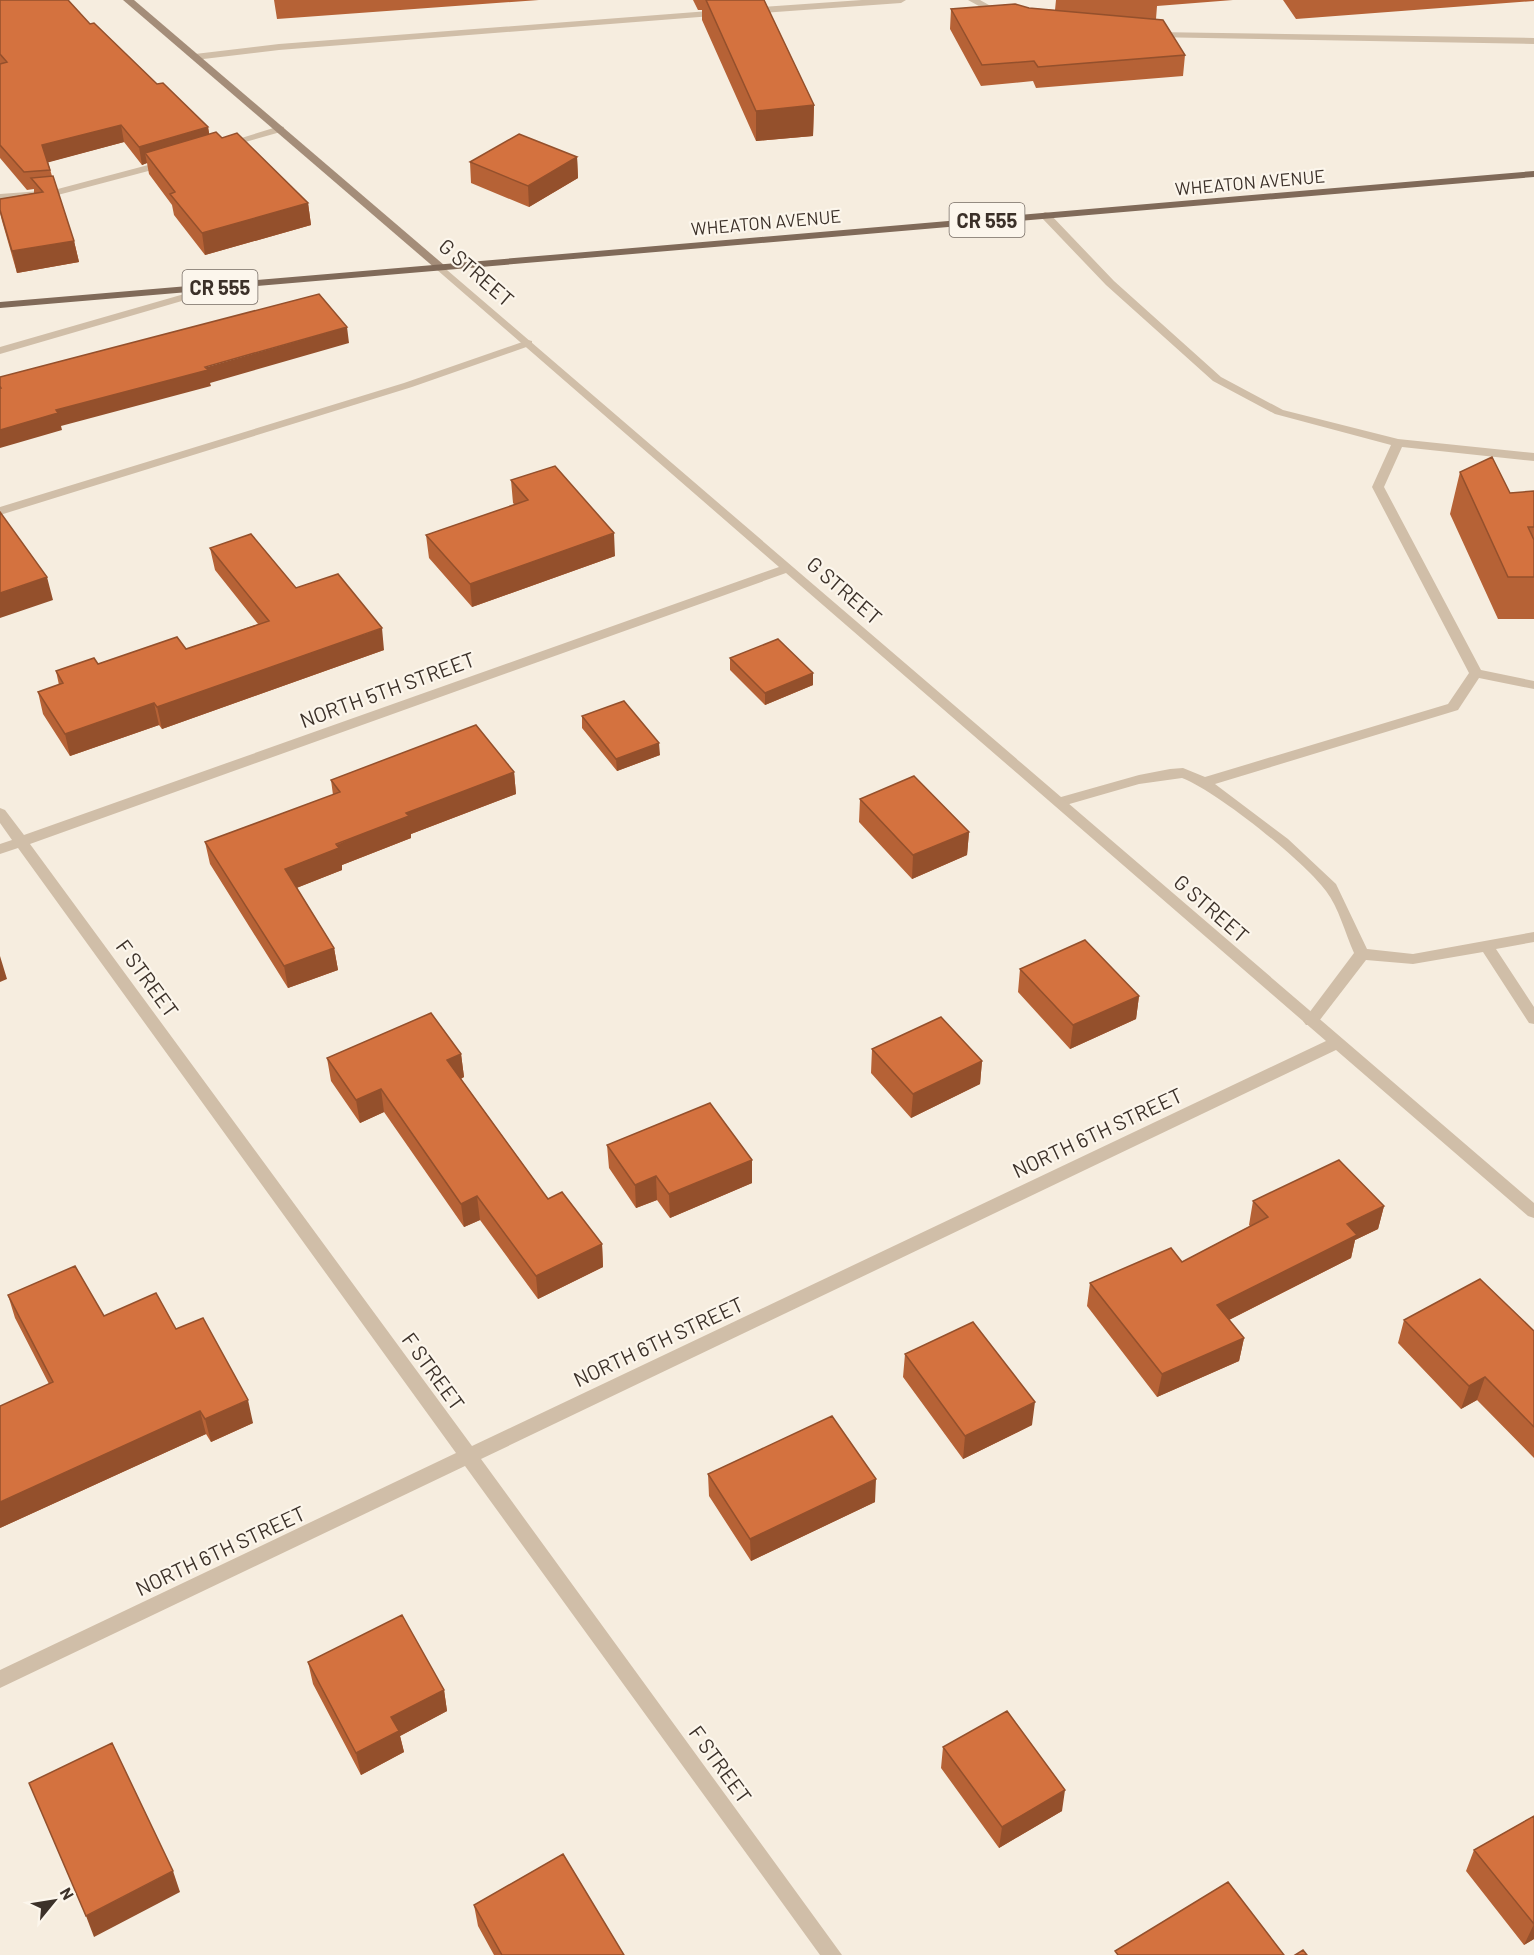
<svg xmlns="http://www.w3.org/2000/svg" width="1534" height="1955" font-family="Barlow,sans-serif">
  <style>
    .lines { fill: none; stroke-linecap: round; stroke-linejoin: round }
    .lane { fill: #d0bea8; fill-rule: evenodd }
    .street { fill: #d0bea8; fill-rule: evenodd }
    .secondary { fill: #a48d79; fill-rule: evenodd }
    .primary { fill: #806a59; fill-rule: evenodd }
    .wall { fill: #b66236 }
    .shaded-wall { fill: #94502c }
    .building { fill: #d4723f; stroke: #94502c; stroke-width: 1.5 }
    .labels { text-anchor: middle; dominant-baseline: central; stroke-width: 4.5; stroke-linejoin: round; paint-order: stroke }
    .far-street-label { font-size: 18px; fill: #3c3129; stroke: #fcf6ec }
    .shield { fill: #fcf6ec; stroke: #766c64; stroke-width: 1.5 }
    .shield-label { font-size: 20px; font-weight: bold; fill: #3c3129 }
    .street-label { font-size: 21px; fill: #3c3129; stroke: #fcf6ec }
  </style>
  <rect width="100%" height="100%" fill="#f6eddf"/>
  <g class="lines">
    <path class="lane" d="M862,0H906L901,3L749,14L744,11L749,8Z
      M968,0H980L1005,14L997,16Z
      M722,10L727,13L725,15L279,50L195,60L190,57L195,54L279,44Z
      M1154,32L1534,38V44L1151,37V33Z
      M280,126L284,127V131L224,148L219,145Z
      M167,160L172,163L171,165L54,196L0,200V194L54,190Z
      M1045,212L1049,213L1114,281L1221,377L1283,410L1398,439L1534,453V461L1402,447L1384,487L1481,670L1534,681V689L1479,678L1458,710L1215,784L1288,839L1336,884L1367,949L1413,954L1534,932V942L1496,949L1534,1007V1024L1529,1023L1483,952L1413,964L1366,960L1316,1025H1306L1303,1021L1354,953C1345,933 1339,908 1326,891C1304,861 1215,790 1182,778L1139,784L1059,807L1052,802L1054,799L1139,775L1170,769L1183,768L1205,777L1448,704L1469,673L1372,487L1391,445L1275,414L1213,381L1106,285L1041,217L1040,215Z
      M528,340L532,341V345L412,387L0,515V507L404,383Z"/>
    <path class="street" d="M440,264L1534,1203V1218L1528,1216L1336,1050L481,1459L842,1955H820L465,1466L0,1688V1670L456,1453L18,848L0,854V844L12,840L0,823V808L5,810L24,835L779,567L436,269L435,267ZM786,573L1326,1041L472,1446L30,844Z
      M219,284L225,287L223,289L0,354V347Z"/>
    <path class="secondary" d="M123,0H134L444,265V269H436Z"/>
    <path class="primary" d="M1534,171V177L0,308V302Z"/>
  </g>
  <path class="wall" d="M0,0L90,24L157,84L208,127L209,134L222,138L308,203L311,225L205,255L174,215L172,205L149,174L147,163L142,165L124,142L48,162L52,176L74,241L79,262L17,273L2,221L0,213V199L34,193V189L27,190L0,158Z
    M274,0H539L277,19Z
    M693,0H764L814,105L813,136L756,141L702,20V10H698Z
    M1056,0H1233L1157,6L1156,19L1185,55L1183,76L1036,88L1033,81L981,86L950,29L951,9L1029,8L1055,10Z
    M1283,0H1534V1L1296,19Z
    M577,157L578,178L529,207L471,183L470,162Z
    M1460,472L1510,493L1534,491V619H1498L1450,514Z
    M511,480L615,556L472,607L429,558L426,535L515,505L513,503Z
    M210,548L296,588L384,650L162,729L159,725L70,756L43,714L38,692L59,685L56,671L186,649L258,624L215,570Z
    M730,658L813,673V685L765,705L730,670Z
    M582,716L660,755L617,771L582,728Z
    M514,772L516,794L411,834V838L342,865V870L296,888L334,948L338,970L288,988L210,864L205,842L333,795L331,780Z
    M860,799L969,832L967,855L912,879L859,822Z
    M1020,969L1139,996L1136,1019L1070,1049L1018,992Z
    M872,1049L982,1061L980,1084L911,1118L871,1073Z
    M461,1054L464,1077L461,1079L548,1199L602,1244L603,1267L538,1299L480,1220L464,1227L384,1112L360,1123L331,1081L327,1058Z
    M607,1145L752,1160V1183L670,1218L657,1200L636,1208L609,1168Z
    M1253,1201L1384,1206L1378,1229L1355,1240L1351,1258L1229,1320L1244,1338L1239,1361L1157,1397L1087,1306L1090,1283L1182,1262L1250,1226L1249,1225Z
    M8,1295L104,1316L176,1329L253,1423L211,1442L206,1434L0,1528L49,1384L15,1318Z
    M1404,1320L1534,1331V1458L1477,1400L1461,1409L1398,1343Z
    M905,1354L1032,1425L963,1459L903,1377Z
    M708,1474L875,1502L751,1561L709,1496Z
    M308,1662L444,1690L447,1711L400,1736L404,1752L361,1775L313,1684Z
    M943,1747L1062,1811L999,1848L941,1768Z
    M1534,1816V1939L1524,1945L1466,1871L1474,1850Z
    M474,1905L624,1955H494L478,1926Z"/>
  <path class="shaded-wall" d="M814,105L813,136L756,141V111Z
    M121,125L124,142L46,163L42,145Z
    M208,127L211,144L145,153L147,163L142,165L139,147Z
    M577,157L578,178L529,207L528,186Z
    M308,203L311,225L205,255L202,233Z
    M74,241L79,262L17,273L12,251Z
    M347,327L349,343L210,383L211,386L61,426L62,430L0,448V430L56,410Z
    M614,533L615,556L472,607L470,584Z
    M47,577L53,600L0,618V593Z
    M382,628L384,650L162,729L157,707Z
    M813,673V685L765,705V693Z
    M154,703L159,725L70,756L65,734Z
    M659,743L660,755L617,771L616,759Z
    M514,772L516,794L411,834V838L342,865V870L289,891L285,869L406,813Z
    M969,832L967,855L912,879L913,855Z
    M334,948L338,970L288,988L284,966Z
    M0,956L7,979L0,982Z
    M1139,996L1136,1019L1070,1049L1073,1025Z
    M461,1054L464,1077L450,1083L447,1060Z
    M982,1061L980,1084L911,1118L913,1094Z
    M381,1089L384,1112L360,1123L356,1100Z
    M752,1160V1183L670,1218L669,1194Z
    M656,1176L657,1200L636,1208L635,1185Z
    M477,1196L480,1220L464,1227L461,1204Z
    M1384,1206L1378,1229L1355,1240L1351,1258L1213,1328L1217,1305L1347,1224Z
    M602,1244L603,1267L538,1299L536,1276Z
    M1244,1338L1239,1361L1157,1397L1162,1374Z
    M1485,1377L1477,1400L1461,1409L1469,1386Z
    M248,1400L253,1423L211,1442L205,1419Z
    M1035,1402L1032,1425L963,1459L965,1436Z
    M200,1411L206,1434L0,1528V1502Z
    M876,1479L875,1502L751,1561L750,1539Z
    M444,1690L447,1711L400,1736L404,1752L361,1775L356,1753L391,1717Z
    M1065,1790L1062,1811L999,1848L1002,1827Z
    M173,1871L180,1892L94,1937L86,1916Z
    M1534,1924V1939L1524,1945Z"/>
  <path class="building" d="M0,0H68L90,24L94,23L157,84L163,83L208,127L139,147L121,125L42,145L50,170L24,172L0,145V64L7,62L0,54Z
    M706,0H764L814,105L756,111Z
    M1015,4L1029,8L1163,20L1185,55L1038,67L1034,61L982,65L951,9Z
    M216,132L222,138L237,133L308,203L202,233L170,194L175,192L145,153Z
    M519,134L577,157L528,186L470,162Z
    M53,176L74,241L12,251L0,210V199L43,192L31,178Z
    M319,294L347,327L205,367L208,370L56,410L58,413L0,430V388H1L0,386V377Z
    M1492,457L1510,493L1534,491V527H1528L1534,540V577H1508L1460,472Z
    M555,466L614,533L470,584L426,535L528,500L511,480Z
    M0,512L47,577L0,593Z
    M251,534L296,588L338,574L382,628L157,707L154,703L65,734L38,692L63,683L56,671L94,658L98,664L177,637L186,649L269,621L210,548Z
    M778,639L813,673L765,693L730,658Z
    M624,701L659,743L616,759L582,716Z
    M476,725L514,772L406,813L409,816L336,844L339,848L285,869L334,948L284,966L205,842L340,792L331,780Z
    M914,776L969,832L913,855L860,799Z
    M1085,940L1139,996L1073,1025L1020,969Z
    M431,1013L461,1054L447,1060L548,1199L562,1192L602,1244L536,1276L477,1196L461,1204L381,1089L356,1100L327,1058Z
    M941,1017L982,1061L913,1094L872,1049Z
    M710,1103L752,1160L669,1194L656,1176L635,1185L607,1145Z
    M1339,1160L1384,1206L1347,1224L1357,1235L1217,1305L1244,1338L1162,1374L1090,1283L1171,1248L1182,1262L1268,1217L1253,1201Z
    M75,1266L104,1316L156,1293L176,1329L203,1318L248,1400L205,1419L200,1411L0,1502V1406L53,1382L8,1295Z
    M1480,1279L1534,1331V1427L1485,1377L1469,1386L1404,1320Z
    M973,1322L1035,1402L965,1436L905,1354Z
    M832,1416L876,1479L750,1539L708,1474Z
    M402,1615L444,1690L391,1717L399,1731L356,1753L308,1662Z
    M1007,1711L1065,1790L1002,1827L943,1747Z
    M112,1743L173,1871L86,1916L29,1783Z
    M1534,1816V1924L1474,1850Z
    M563,1854L624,1955H502L474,1905Z
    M1228,1882L1284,1955H1118L1115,1951Z
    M1303,1950L1307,1955H1295Z"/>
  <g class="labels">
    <g class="far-street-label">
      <text transform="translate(1250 182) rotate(-5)">WHEATON AVENUE</text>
      <text transform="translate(766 222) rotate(-5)">WHEATON AVENUE</text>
    </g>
    <g class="shield">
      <rect x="949.5" y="203" width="75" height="34" rx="4.5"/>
      <rect x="182.5" y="270" width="75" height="34" rx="4.5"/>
    </g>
    <g class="shield-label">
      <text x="987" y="220">CR 555</text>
      <text x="220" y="287">CR 555</text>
    </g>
    <g class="street-label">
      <text transform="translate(477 272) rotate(41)">G STREET</text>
      <text transform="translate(845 590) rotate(41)">G STREET</text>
      <text transform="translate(387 689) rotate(-20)">NORTH 5TH STREET</text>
      <text transform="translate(1212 908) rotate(41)">G STREET</text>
      <text transform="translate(148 978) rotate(54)">F STREET</text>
      <text transform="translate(1097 1132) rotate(-25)">NORTH 6TH STREET</text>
      <text transform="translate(658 1341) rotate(-25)">NORTH 6TH STREET</text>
      <text transform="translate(434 1371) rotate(54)">F STREET</text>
      <text transform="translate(220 1550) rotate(-25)">NORTH 6TH STREET</text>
      <text transform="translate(721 1764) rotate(54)">F STREET</text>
    </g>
  </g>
  <g transform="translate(54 1901) rotate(60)" stroke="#fcf6ec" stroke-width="4.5" paint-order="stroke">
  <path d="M0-4.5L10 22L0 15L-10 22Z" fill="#3c3129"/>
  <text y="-9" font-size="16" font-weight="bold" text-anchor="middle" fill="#3c3129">N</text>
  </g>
</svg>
